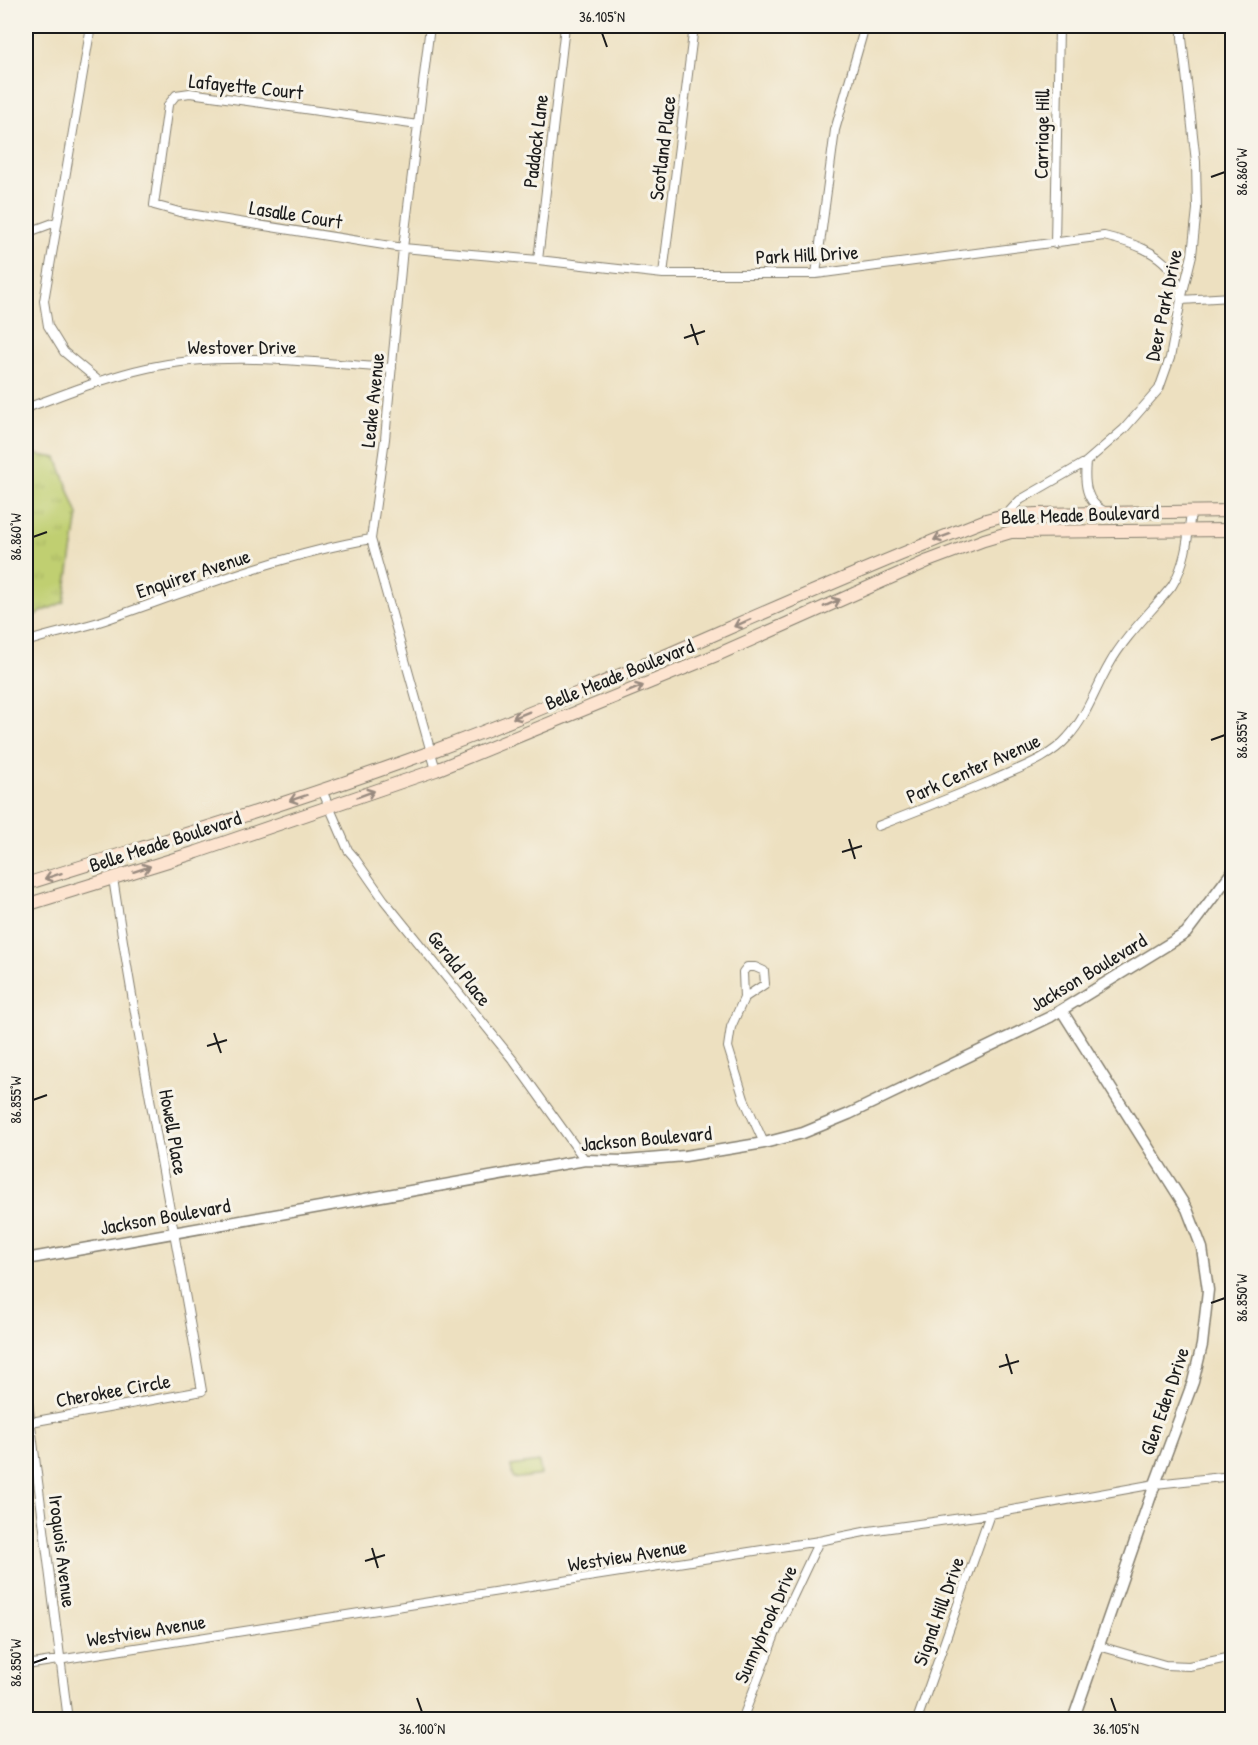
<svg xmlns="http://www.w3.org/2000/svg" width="1258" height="1745" font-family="'Patrick Hand',sans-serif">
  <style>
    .grass { fill: url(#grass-tufts); stroke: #6e7646; stroke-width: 1.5 }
    .pitch { fill: #c0cf71; stroke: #6e7646; stroke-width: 1.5 }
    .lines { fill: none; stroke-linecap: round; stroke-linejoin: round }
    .minor-casing { stroke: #847e6e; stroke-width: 10 }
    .tertiary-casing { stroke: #847e6e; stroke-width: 13 }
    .secondary-casing { stroke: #847e6e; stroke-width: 14 }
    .minor { stroke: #fff; stroke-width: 8 }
    .tertiary { stroke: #fff; stroke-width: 10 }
    .secondary { stroke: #fde4d0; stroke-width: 12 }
    .oneway { stroke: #988a7f }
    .ticks { fill: none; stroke: #1c1c1c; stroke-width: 2 }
    .labels { text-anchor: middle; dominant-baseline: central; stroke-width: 6; stroke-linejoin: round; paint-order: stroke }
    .street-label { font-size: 20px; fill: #1c1c1c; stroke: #f7f3e8 }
    .neatline { fill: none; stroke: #1c1c1c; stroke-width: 2 }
    .ticks-label { font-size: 15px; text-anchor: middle; fill: #1c1c1c }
  </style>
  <defs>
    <pattern id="grass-tufts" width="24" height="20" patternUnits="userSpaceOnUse" patternTransform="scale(1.5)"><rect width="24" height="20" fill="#c0cf71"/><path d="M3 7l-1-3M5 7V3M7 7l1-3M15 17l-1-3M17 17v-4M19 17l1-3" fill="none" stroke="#a4b161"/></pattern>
  </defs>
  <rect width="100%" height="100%" fill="#f7f3e8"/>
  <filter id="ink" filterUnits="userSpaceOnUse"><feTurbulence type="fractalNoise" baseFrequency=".0167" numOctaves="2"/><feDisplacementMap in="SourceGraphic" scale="12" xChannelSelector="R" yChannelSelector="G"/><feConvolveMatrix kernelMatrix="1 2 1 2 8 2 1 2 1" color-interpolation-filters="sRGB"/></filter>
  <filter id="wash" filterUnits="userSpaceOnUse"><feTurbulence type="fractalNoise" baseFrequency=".008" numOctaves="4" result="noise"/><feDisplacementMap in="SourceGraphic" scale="24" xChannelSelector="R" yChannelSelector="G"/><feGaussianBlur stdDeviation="1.35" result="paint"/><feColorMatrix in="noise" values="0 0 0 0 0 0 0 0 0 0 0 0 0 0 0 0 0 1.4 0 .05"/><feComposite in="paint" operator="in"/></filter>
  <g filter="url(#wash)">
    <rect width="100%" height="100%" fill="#ede0c0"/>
    <path class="grass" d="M26,453L57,458L78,515L64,602L26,619Z"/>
    <path class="pitch" d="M539,1462L541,1475L513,1479L511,1466Z"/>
  </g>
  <g filter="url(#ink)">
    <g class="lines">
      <defs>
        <path id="minor" d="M91,26L44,301L48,326L64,352L100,382
          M430,26L403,248L385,439L371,539L436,770
          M418,125L190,93L176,95L168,105L154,205L183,213L403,248L538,260L663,274H816L1104,236C1129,242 1162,251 1175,277C1179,283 1179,293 1181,300L1232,297
          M26,233L56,222
          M1055,244L1059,26
          M538,260L565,26
          M663,274L694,26
          M816,274L835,130L865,26
          M26,408C65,394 106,377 147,368C225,350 313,363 392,368
          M1086,462C1084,482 1085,503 1106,512
          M1005,516L1020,500L1086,462L1124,429L1159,389L1170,358L1181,300L1192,255L1197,209L1196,162L1182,38V26
          M26,642C51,633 79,629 105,620C192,590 280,555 371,539
          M322,790L348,850L354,857L384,900L513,1060L585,1160
          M878,826C917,811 955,796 993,780C1019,768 1049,759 1068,737C1087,716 1095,689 1109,665C1125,636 1151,612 1172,586C1186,563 1188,538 1191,511
          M744,998L765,984L764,971L755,967H747L743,972L744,998L731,1027L728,1047L744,1099L764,1143
          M26,1386L68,1720
          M31,1422L202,1391C173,1220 139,1050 113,878
          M1099,1646L1165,1665L1189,1666L1232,1657
          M26,1665L819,1541L869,1531L990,1514L1155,1484L1232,1476
          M742,1720L776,1632L819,1541
          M917,1720L990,1514"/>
        <path id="tertiary" d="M1062,1011L1187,1209L1202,1248L1208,1290L1202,1345L1193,1382L1155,1484L1073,1720
          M26,1259L585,1160L625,1161L685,1156L764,1143L803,1133L849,1114L1050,1017L1172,942L1186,933L1232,872"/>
        <path id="secondary" d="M26,884C162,841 299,801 433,751C620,681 800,592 986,520L1001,516L1037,514L1232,511
          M26,905L197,852L436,770L719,654L928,561L984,540L1011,532L1232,530"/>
      </defs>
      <use href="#minor" class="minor-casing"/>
      <use href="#tertiary" class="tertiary-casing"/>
      <use href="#secondary" class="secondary-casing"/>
      <use href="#minor" class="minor"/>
      <use href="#tertiary" class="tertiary"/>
      <use href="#secondary" class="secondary"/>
    </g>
    <defs><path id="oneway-shaft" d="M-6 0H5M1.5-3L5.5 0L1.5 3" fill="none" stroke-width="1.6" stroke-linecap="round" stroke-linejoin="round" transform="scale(1.5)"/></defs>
    <g class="oneway">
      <use href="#oneway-shaft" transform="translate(942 537) rotate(159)"/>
      <use href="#oneway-shaft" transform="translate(832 603) rotate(-24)"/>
      <use href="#oneway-shaft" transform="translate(742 623) rotate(156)"/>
      <use href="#oneway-shaft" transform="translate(635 689) rotate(-22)"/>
      <use href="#oneway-shaft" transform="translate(521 715) rotate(158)"/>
      <use href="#oneway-shaft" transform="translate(366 794) rotate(-20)"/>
      <use href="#oneway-shaft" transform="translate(298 798) rotate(162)"/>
      <use href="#oneway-shaft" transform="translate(142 869) rotate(-18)"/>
      <use href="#oneway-shaft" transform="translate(53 876) rotate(162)"/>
    </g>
  </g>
  <path class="ticks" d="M602,33L607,47M1211,177L1225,172M691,324L698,345M684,338L705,331M33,537L47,532M1211,740L1225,735M849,839L855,859M842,852L862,846M214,1033L221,1053M207,1046L227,1040M33,1100L47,1095M1211,1303L1225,1298M1006,1354L1012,1374M999,1367L1019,1361M372,1548L378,1568M365,1561L385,1555M33,1663L47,1658M417,1698L422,1712M1111,1698L1116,1712"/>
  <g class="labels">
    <g class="street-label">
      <text transform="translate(246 86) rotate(6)">Lafayette Court</text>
      <text transform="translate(1041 134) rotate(-89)">Carriage Hill</text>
      <text transform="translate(535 141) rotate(-83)">Paddock Lane</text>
      <text transform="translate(662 148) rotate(-83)">Scotland Place</text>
      <text transform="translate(296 214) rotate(9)">Lasalle Court</text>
      <text transform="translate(807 254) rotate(-3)">Park Hill Drive</text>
      <text transform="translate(1163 305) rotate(-78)">Deer Park Drive</text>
      <text x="242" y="346">Westover Drive</text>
      <text transform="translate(372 400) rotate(-84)">Leake Avenue</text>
      <text transform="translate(1080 514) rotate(-2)">Belle Meade Boulevard</text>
      <text transform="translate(193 573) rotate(-18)">Enquirer Avenue</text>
      <text transform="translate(619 674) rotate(-22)">Belle Meade Boulevard</text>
      <text transform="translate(973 768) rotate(-24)">Park Center Avenue</text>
      <text transform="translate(165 841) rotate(-18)">Belle Meade Boulevard</text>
      <text transform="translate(460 968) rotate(52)">Gerald Place</text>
      <text transform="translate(1088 972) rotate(-31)">Jackson Boulevard</text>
      <text transform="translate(174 1132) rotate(80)">Howell Place</text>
      <text transform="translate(646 1138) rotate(-5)">Jackson Boulevard</text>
      <text transform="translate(165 1216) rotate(-10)">Jackson Boulevard</text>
      <text transform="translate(113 1390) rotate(-10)">Cherokee Circle</text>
      <text transform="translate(1164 1401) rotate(-71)">Glen Eden Drive</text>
      <text transform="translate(63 1551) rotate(83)">Iroquois Avenue</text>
      <text transform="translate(627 1555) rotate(-9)">Westview Avenue</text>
      <text transform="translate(938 1611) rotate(-70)">Signal Hill Drive</text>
      <text transform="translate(765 1624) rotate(-66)">Sunnybrook Drive</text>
      <text transform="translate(146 1630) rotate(-9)">Westview Avenue</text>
    </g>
  </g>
  <rect width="1258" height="1745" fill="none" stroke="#f7f3e8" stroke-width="66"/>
  <rect x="33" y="33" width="1192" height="1679" class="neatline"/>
  <g class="ticks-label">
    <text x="602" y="22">36.105°N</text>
    <text transform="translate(1242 172) rotate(-90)" y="5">86.860°W</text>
    <text transform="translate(16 537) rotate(-90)" y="5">86.860°W</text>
    <text transform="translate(1242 735) rotate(-90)" y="5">86.855°W</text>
    <text transform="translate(16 1100) rotate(-90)" y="5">86.855°W</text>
    <text transform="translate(1242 1298) rotate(-90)" y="5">86.850°W</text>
    <text transform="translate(16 1663) rotate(-90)" y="5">86.850°W</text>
    <text x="422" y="1734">36.100°N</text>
    <text x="1116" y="1734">36.105°N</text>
  </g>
</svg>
